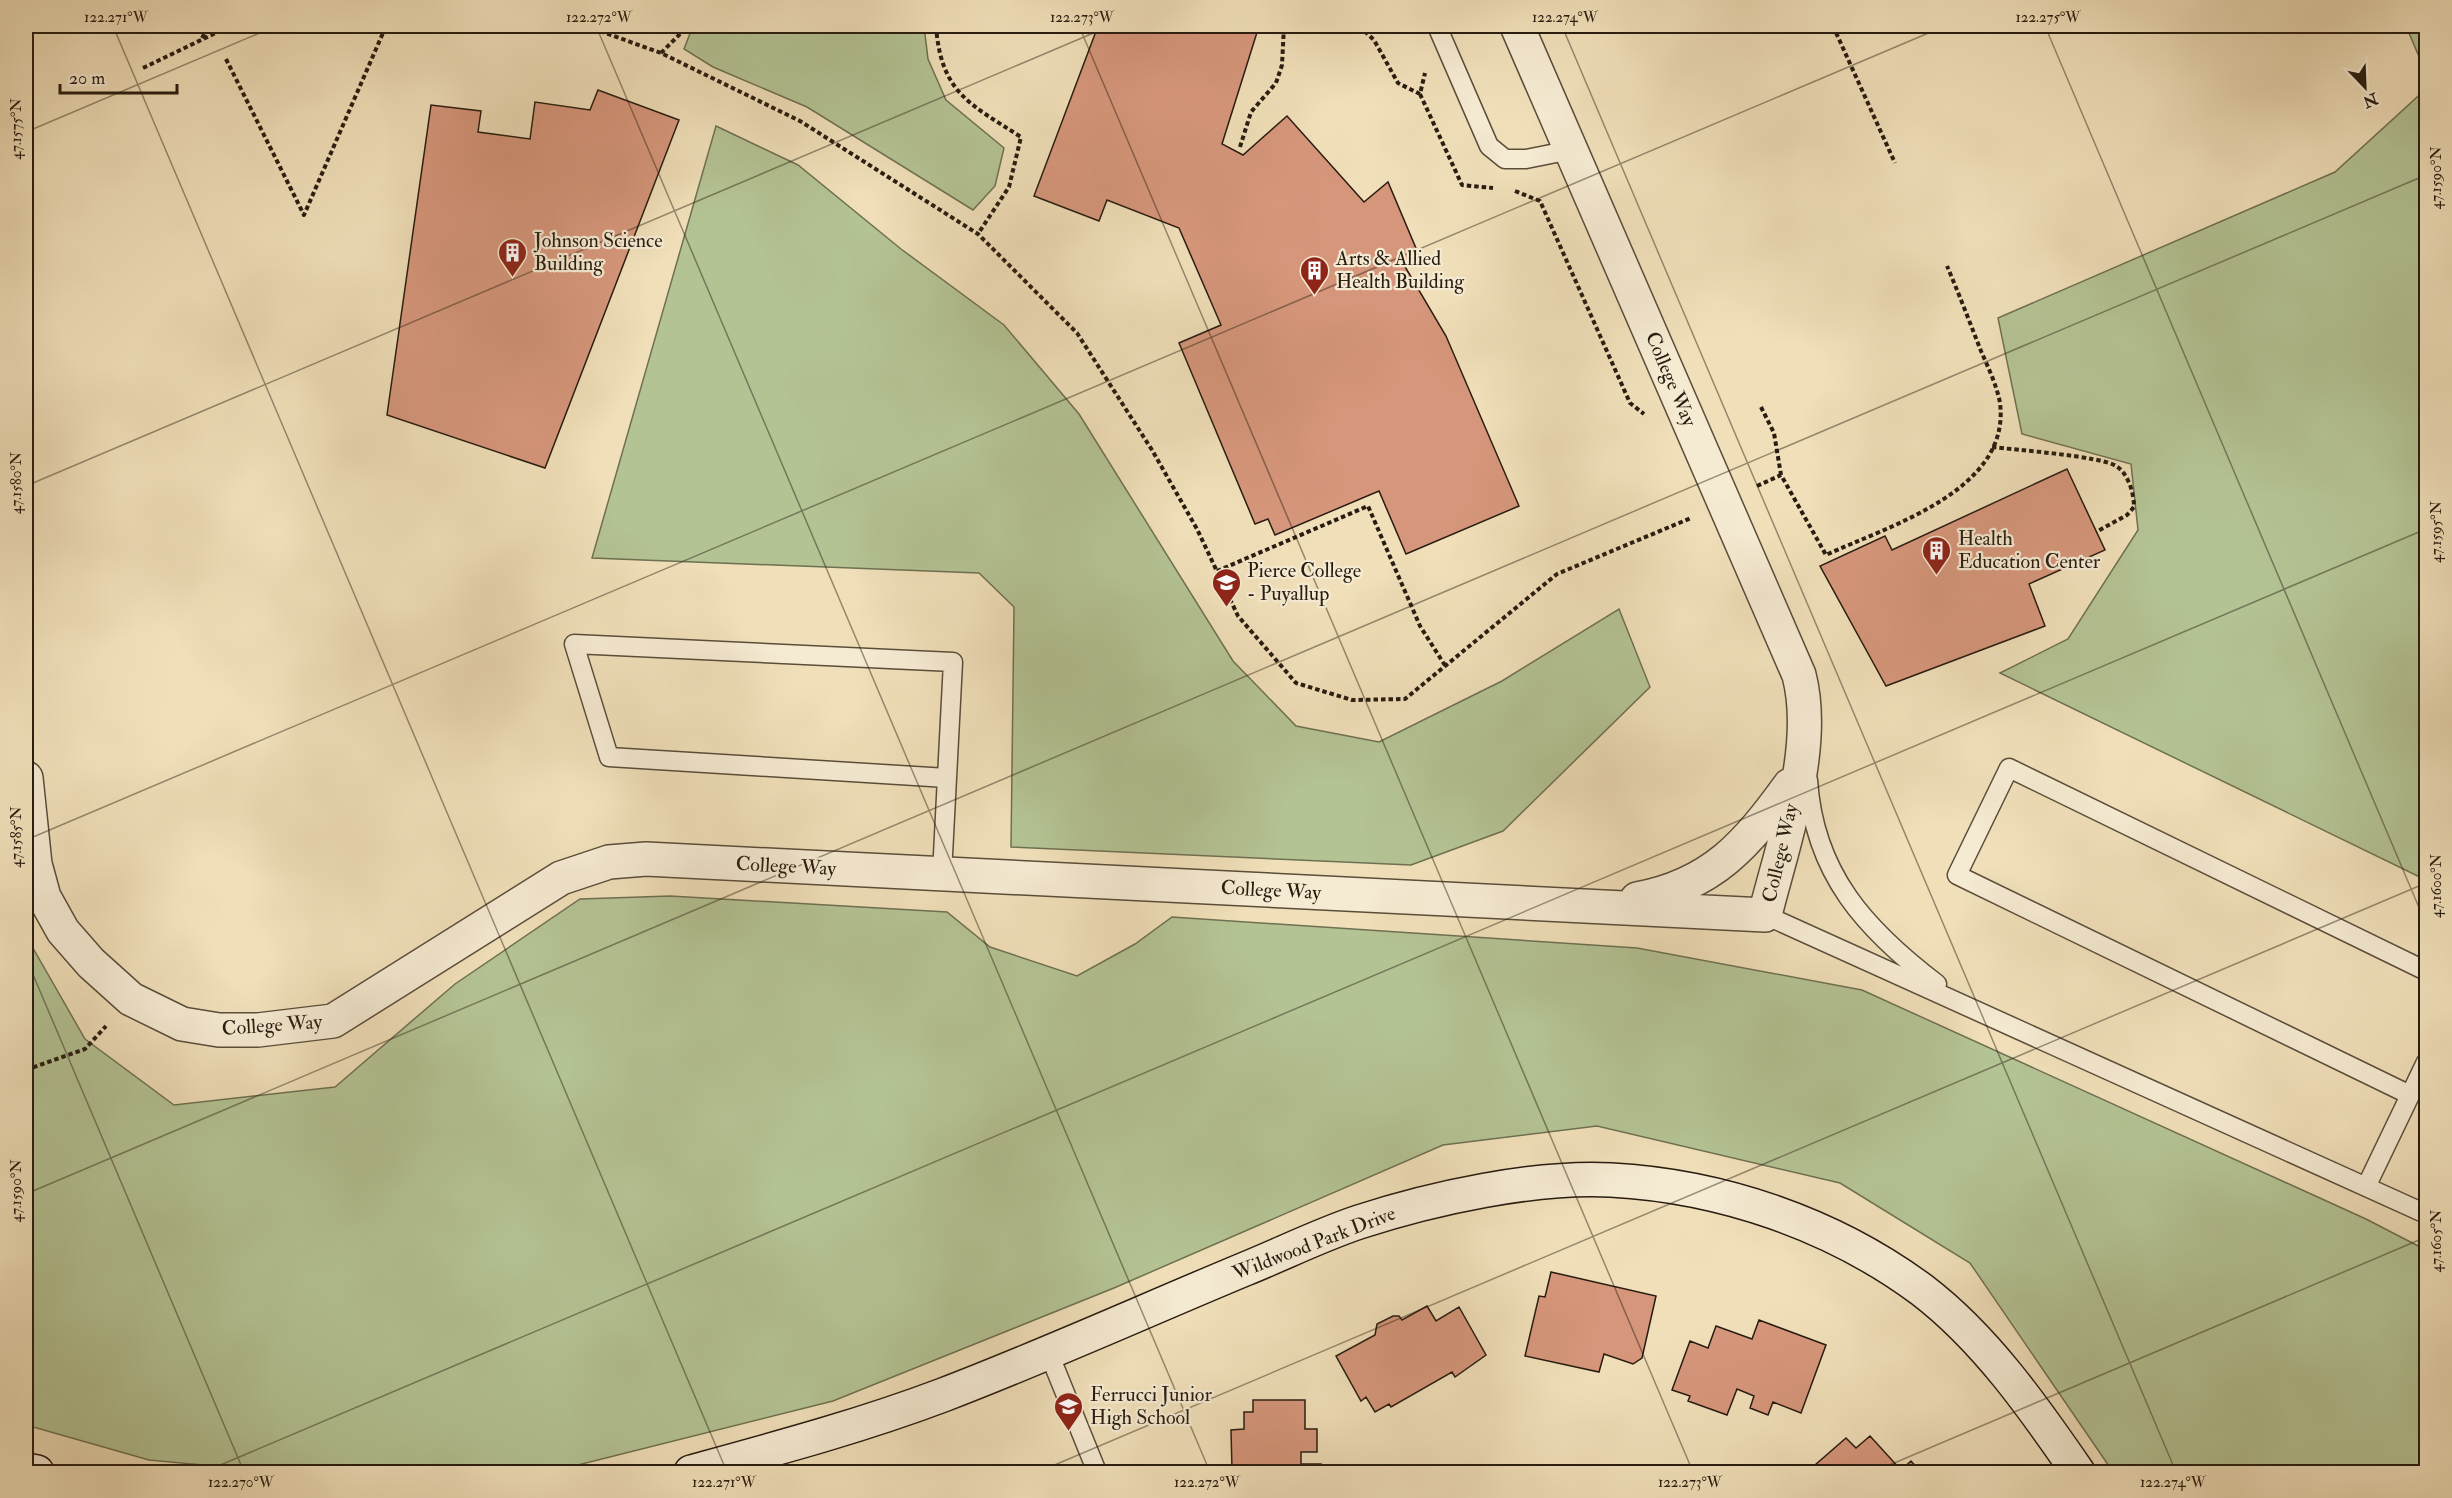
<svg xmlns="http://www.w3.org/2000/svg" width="2452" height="1498" font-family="'IM FELL Double Pica',serif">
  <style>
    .green { fill: #b4c394; stroke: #6e7052; stroke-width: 1.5 }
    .building { fill: #d6967b; stroke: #281c10; stroke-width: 1.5 }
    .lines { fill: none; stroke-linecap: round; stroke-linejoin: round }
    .lane-casing { stroke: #5a4d3a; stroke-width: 21 }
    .street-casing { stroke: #5a4d3a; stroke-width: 36 }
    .secondary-casing { stroke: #281c10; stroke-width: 36 }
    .path { stroke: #281c10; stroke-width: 4; stroke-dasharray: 4.5 3; stroke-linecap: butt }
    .lane { stroke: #f5ead2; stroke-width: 18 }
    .street { stroke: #f5ead2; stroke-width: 33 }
    .secondary { stroke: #f5ead2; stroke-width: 33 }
    .ticks { fill: none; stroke: #281c10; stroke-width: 1.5; stroke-opacity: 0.45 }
    .labels { text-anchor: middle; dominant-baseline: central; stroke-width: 4.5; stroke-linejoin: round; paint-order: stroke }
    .poi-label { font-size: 20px; fill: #281c10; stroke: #f5ead2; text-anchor: start }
    .street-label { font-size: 20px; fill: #281c10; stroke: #f5ead2 }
    .neatline { fill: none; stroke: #281c10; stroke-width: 2 }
    .ticks-label { font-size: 15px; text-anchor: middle; fill: #281c10 }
  </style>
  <rect width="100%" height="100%" fill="#f0dfb9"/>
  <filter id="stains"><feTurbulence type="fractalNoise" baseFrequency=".00333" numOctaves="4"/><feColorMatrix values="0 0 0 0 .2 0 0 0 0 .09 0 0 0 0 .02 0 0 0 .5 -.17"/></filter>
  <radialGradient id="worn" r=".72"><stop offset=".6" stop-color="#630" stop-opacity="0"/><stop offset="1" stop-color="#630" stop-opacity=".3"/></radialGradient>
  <path class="green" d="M698,26H924L928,59L946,100L1004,148L995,186L973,210L807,107L713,67L684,49L691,31Z
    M2406,26H2426V73Z
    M2426,89V880L2000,673L2068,639L2138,530L2131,464L2022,434L1998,318L2335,172Z
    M716,126L798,165L901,249L1004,325L1079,414L1233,661L1296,726L1379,742L1502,681L1619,609L1650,687L1503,831L1411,865L1011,847L1014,607L979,573L592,558Z
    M670,896L947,912L990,947L1077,976L1135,944L1172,917L1637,948L1862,990L2366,1219L2426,1250V1472H2113L1970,1263L1840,1183L1597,1126L1443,1145L1114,1288L833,1401L574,1466L405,1472H277L149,1460L26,1425V936L85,1039L174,1105L335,1087L455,984L580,899Z"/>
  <path class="building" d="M1098,26H1259L1222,144L1243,155L1287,116L1364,202L1388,182L1421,260L1404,265L1446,336L1519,506L1406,554L1379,491L1275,535L1268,519L1255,524L1179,343L1221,325L1179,228L1107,200L1099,221L1034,196Z
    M598,90L679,120L545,468L387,415L431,105L481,111L478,132L530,139L535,102L590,110Z
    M2067,469L2105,550L2029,584L2045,626L1886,686L1820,566L1885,536L1892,550Z
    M1551,1272L1656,1296L1642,1358L1633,1364L1604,1354L1599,1372L1525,1356L1539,1296L1545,1297Z
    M1427,1306L1436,1321L1459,1307L1486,1355L1455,1377L1452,1372L1391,1407L1389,1404L1375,1412L1366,1397L1361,1401L1336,1356L1375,1335L1377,1324L1393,1316H1399L1402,1320Z
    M1759,1320L1826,1345L1801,1413L1773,1402L1768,1415L1750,1408L1754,1396L1737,1389L1727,1415L1688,1401L1690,1396L1672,1390L1690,1341L1708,1348L1716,1326L1752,1339Z
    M1253,1400H1305V1429H1317V1452H1301V1464H1321V1472H1235V1470H1232L1231,1430L1244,1429V1412H1253Z
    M1870,1436L1901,1470L1911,1461L1921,1472H1807L1846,1438L1856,1448Z"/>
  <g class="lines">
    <defs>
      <path id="lane" d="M1437,26L1489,146L1505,159H1526L1571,150
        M1808,780C1814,874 1866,930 1937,984
        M942,874L953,662L574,644L609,757L947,778
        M1765,915L2426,1214
        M2410,1095L1957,875L2009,768L2426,971
        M2366,1187L2426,1062
        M1048,1351L1097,1472"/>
      <path id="street" d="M26,778L35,864L44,897L63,931L91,963L131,999L182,1024L219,1030H258L333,1021L561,878L609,862L646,859L1765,915C1783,842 1818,748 1799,675L1517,26
        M1637,899C1713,885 1747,844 1790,785"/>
      <path id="secondary" d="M26,1470L37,1472
        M691,1472C775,1449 861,1426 943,1395C1045,1356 1144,1311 1245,1269C1282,1254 1320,1235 1359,1222C1433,1198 1534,1176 1611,1180C1722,1186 1833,1224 1922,1290C1985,1338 2034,1408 2078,1472"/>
    </defs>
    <use href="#lane" class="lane-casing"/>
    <use href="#street" class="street-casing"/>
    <use href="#secondary" class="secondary-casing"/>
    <path class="path" d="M586,26L661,53L800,121L978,234L1077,333L1152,450L1197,529L1238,616L1296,683L1352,700L1405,699L1557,574L1691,518
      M936,26C941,93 970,104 1021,137L1009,187L978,234
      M1359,26L1374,40L1398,83L1420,94L1425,73
      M1833,26L1895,163
      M202,38L209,26
      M661,53L688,26
      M226,59L304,215L386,26
      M143,68L230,26
      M1420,94L1462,185L1493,188
      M1240,147L1251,112L1276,83L1282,65L1284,26
      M1515,191L1540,201L1630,403L1644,414
      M1761,407L1774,433L1781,475
      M1992,447C2015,450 2101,456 2116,466C2128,473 2134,493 2134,507L2127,515L2096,532
      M1757,486L1781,475L1826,555C1888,526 2011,491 2000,403C1997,386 1988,367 1981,351C1970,323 1959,294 1947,266
      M1217,571L1368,506L1420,626L1446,667
      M26,1070L85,1049L106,1026"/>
    <use href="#lane" class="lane"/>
    <use href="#street" class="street"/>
    <use href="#secondary" class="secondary"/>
  </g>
  <path class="ticks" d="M113,26L727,1472M596,26L1210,1472M1079,26L1693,1472M1562,26L2176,1472M2045,26L2426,924M26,132L276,26M26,486L1110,26M26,840L1945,26M26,958L244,1472M26,1194L2426,175M204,1472L2426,529M1038,1472L2426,883M1873,1472L2426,1237"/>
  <defs>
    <symbol id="building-pin" viewBox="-11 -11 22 30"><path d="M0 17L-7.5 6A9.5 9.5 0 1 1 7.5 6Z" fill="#8f2418" stroke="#f5ead2"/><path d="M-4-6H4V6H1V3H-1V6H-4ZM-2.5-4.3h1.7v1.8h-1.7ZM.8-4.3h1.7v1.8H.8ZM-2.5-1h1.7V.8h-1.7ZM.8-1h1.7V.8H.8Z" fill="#fff"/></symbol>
    <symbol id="university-pin" viewBox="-11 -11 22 30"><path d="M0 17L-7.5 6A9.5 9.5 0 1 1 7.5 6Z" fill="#8f2418" stroke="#f5ead2"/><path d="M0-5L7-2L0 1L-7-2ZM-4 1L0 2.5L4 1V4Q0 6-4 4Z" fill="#fff"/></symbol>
    <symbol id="school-pin" viewBox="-11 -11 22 30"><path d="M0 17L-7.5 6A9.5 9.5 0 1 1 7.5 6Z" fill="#8f2418" stroke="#f5ead2"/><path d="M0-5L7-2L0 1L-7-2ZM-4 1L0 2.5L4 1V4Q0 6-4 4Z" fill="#fff"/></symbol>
  </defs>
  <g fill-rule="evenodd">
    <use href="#building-pin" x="496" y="236" width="33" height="45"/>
    <use href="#building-pin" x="1298" y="254" width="33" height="45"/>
    <use href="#building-pin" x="1920" y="534" width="33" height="45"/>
    <use href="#university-pin" x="1210" y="566" width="33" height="45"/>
    <use href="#school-pin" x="1052" y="1390" width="33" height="45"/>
  </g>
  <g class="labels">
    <g class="poi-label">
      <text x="534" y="240">Johnson Science<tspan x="534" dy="23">Building</tspan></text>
      <text x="1336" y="258">Arts &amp; Allied<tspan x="1336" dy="23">Health Building</tspan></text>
      <text x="1958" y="538">Health<tspan x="1958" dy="23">Education Center</tspan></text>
      <text x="1247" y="570">Pierce College<tspan x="1247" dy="23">- Puyallup</tspan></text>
      <text x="1090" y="1394">Ferrucci Junior<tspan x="1090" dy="23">High School</tspan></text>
    </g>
    <g class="street-label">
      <text transform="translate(1671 379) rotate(67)">College Way</text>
      <text transform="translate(1780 853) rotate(-77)">College Way</text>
      <text transform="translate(786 866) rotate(3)">College Way</text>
      <text transform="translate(1271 890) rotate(3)">College Way</text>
      <text transform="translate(272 1025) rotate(-4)">College Way</text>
      <text transform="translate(1314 1243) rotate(-21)">Wildwood Park Drive</text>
    </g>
  </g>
  <rect width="2452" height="1498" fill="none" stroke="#f0dfb9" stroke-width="66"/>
  <g transform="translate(2365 87) rotate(157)" stroke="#f5ead2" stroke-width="4.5" paint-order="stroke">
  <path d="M0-4.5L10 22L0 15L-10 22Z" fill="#281c10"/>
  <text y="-9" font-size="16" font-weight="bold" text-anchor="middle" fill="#281c10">N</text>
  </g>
  <path d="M60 84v9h117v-9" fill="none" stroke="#281c10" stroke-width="3"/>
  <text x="69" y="84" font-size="18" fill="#281c10" stroke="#f5ead2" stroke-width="4.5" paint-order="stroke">20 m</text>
  <rect x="33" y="33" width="2386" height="1432" class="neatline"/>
  <g class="ticks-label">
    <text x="116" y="22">122.271°W</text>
    <text x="599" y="22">122.272°W</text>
    <text x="1082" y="22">122.273°W</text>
    <text x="1565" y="22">122.274°W</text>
    <text x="2048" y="22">122.275°W</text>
    <text transform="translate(16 129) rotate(-90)" y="5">47.1575°N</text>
    <text transform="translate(2436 178) rotate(-90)" y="5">47.1590°N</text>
    <text transform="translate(16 483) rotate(-90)" y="5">47.1580°N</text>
    <text transform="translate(2436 532) rotate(-90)" y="5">47.1595°N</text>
    <text transform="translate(16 837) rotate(-90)" y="5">47.1585°N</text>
    <text transform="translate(2436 886) rotate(-90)" y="5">47.1600°N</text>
    <text transform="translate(16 1191) rotate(-90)" y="5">47.1590°N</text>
    <text transform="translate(2436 1241) rotate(-90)" y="5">47.1605°N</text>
    <text x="241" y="1487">122.270°W</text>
    <text x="724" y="1487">122.271°W</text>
    <text x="1207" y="1487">122.272°W</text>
    <text x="1690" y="1487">122.273°W</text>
    <text x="2173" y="1487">122.274°W</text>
  </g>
  <rect width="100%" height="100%" filter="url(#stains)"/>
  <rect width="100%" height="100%" fill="url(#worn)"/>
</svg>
